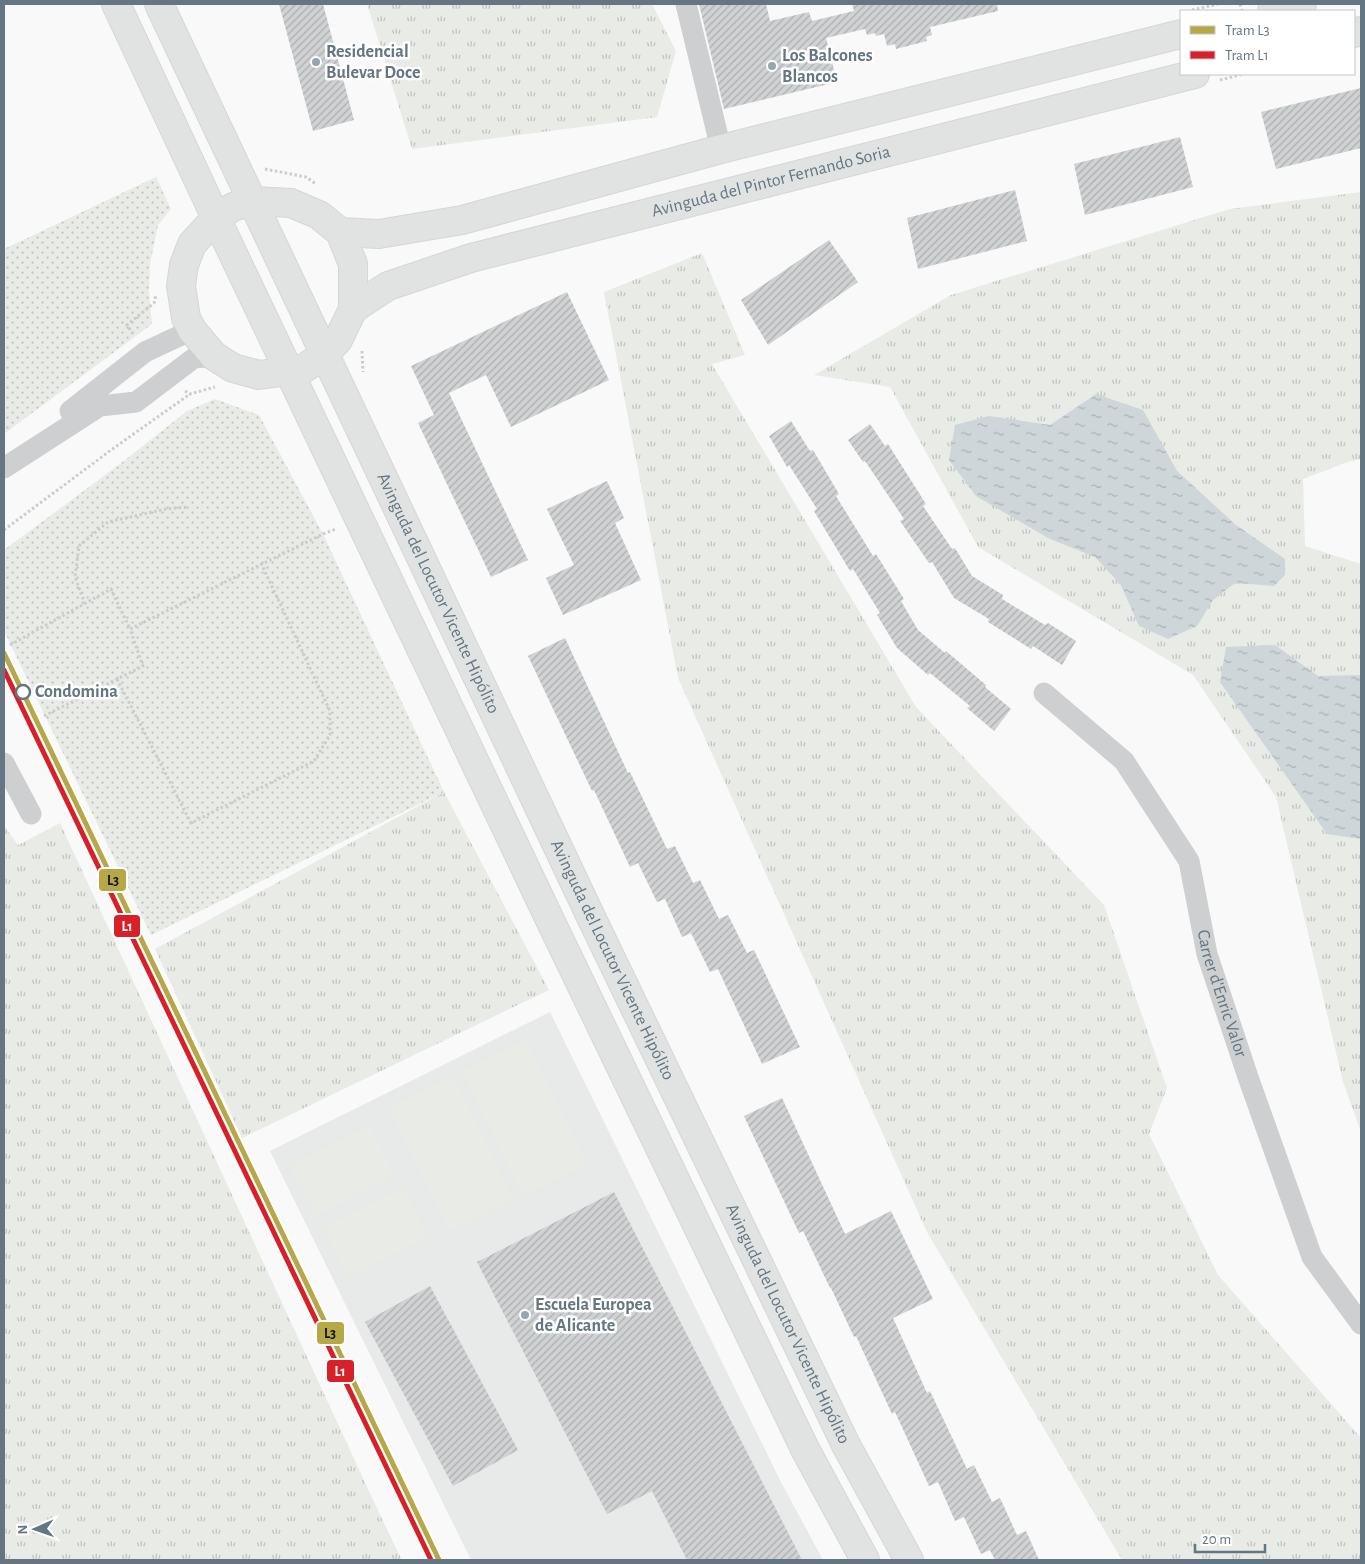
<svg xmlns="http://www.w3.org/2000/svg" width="1365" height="1564" font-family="'Alegreya Sans',sans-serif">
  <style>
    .built { fill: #e8e9e9 }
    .grass { fill: url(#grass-tufts) }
    .park { fill: url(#park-dots) }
    .pitch { fill: #e8ebe6 }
    .water { fill: url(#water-ripples) }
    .building { fill: url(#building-hatch) }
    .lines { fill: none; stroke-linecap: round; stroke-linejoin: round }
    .secondary-casing { stroke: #d5d6d7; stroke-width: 30 }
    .path { stroke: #cbcccd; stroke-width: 3; stroke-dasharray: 2.5 2.5; stroke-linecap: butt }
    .street { stroke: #cecfd0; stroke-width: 21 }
    .secondary { stroke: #e1e2e2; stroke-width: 28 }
    .tram-1-casing { stroke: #fff; stroke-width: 9 }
    .tram-2-casing { stroke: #fff; stroke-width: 9 }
    .tram-1 { stroke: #b6a846; stroke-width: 5 }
    .tram-2 { stroke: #d72028; stroke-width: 5 }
    .poi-dot { fill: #99a4ac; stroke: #fff; stroke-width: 2 }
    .stop-dot { fill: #fff; stroke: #657683; stroke-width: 2.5 }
    .labels { text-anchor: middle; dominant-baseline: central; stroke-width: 5; stroke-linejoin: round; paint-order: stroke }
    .poi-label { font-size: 18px; font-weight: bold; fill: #657683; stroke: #fff; text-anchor: start }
    .street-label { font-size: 18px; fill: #657683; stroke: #fff }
    .stop-label { font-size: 18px; font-weight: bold; fill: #657683; stroke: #fff; text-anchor: start }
    .line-badge { stroke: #fff; stroke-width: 2 }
    .badge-label { font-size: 14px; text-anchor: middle; font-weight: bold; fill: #fff }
    .pale-badge-label { font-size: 14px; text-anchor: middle; font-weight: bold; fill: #111 }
  </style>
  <defs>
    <pattern id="grass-tufts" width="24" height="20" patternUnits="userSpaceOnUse" patternTransform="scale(1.25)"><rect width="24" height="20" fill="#e8ebe6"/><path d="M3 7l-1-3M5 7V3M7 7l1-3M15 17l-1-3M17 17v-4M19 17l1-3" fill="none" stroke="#c0c3c0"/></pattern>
    <pattern id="park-dots" width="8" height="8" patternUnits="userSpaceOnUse" patternTransform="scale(1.25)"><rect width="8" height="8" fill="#e8ebe6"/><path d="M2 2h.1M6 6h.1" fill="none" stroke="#c0c3c0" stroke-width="1.8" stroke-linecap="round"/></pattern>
    <pattern id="water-ripples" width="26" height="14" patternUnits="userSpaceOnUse" patternTransform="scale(1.25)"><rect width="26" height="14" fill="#ced6d9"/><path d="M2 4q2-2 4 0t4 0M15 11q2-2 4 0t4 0" fill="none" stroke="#abb2b5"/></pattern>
    <pattern id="building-hatch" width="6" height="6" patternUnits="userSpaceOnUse" patternTransform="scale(1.25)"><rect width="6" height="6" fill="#d0d2d3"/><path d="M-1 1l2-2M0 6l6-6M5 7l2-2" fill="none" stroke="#acafb1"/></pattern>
  </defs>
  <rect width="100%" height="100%" fill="#f9f9f9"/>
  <path class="built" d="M550,1012L780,1480L823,1560H471L270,1151Z"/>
  <path class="grass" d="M367,4H652L676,51L657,117L412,149Z
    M1361,192V459L1348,462L1303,479L1305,546L1361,564V1132L1343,1082L1276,797L1193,675L978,547L890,387L814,375L951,295L1230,209Z
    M702,253L745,355L712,364L916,707L1104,905L1167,1088L1149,1134L1218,1275L1361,1438V1560H1122L927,1232L678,678L604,292Z
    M444,792L549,990L242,1138L155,949Z
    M60,823L381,1517L402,1560H4V826L18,845Z"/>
  <path class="park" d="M156,177L171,209L158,225L150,264L149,292L152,324L4,434V249Z
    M215,399L259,415L323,534L444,792L151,935L4,631V550L120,464L187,411Z"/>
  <path class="pitch" d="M526,1040L587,1164L523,1196L462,1072Z
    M453,1076L514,1200L450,1231L389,1108Z
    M370,1126L395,1175L316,1216L290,1166Z
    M402,1187L427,1237L348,1278L323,1228Z"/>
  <path class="water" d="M1096,394L1143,410L1177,471L1236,525L1285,559V575L1274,586L1235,583L1213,600L1197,626L1168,639L1139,626L1121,585L1095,557L1048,538L976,496L949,460L955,425L989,416L1050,425Z
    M1275,645L1318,676L1361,675V839L1327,834L1220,682L1226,647Z"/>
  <path class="building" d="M279,4H323L354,120L313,131Z
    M699,4H766L770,21L809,12L812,21L854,11L852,4H997L998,11L930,27L932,35L926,37L927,41L896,49L895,44L887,46L884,34L876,36L875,33L867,35L865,29L826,38L837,82L724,109Z
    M1361,88V148L1276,169L1261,112Z
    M1180,137L1193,187L1085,215L1074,164Z
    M1015,190L1027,241L918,269L907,218Z
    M829,240L858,282L768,345L741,300Z
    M567,292L609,380L511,427L486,375L449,393L528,560L491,577L418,423L434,415L411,366Z
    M791,421L810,451L813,450L839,494L836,496L873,556L876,554L904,599L901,601L918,630L945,653L946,651L986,685L985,687L1011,709L994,731L967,708L970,706L930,673L928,675L897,648L877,615L880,613L853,569L850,571L814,511L817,509L789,465L787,467L769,436Z
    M870,424L885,446L888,444L926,504L923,506L952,549L955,548L972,576L1003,595L1002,599L1045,625L1048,623L1076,641L1062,665L1033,646L1031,649L988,622L989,619L954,598L932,562L929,563L900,521L904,519L865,461L863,462L848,440Z
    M607,481L624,518L615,523L641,580L563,615L546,578L574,565L547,509Z
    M565,638L628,773L630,772L667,849L675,846L693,883L700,880L719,919L728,915L747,953L754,950L800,1047L762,1064L718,969L710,972L691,933L682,937L665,899L657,902L638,863L630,867L594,790L592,791L528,656Z
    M782,1098L845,1234L891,1211L933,1299L893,1318L927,1393L930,1391L967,1469L974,1465L992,1502L1000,1498L1017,1535L1026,1531L1039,1560H995L990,1550L981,1554L964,1517L955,1521L938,1482L929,1486L895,1412L892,1414L856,1336L854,1337L831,1288H830L803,1231L799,1233L744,1116Z
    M614,1192L802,1560H687L652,1491L607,1514L477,1262Z
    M430,1286L518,1450L453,1486L365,1322Z"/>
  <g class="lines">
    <defs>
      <g id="secondary">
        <path d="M116,4L216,218L550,920L805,1449L865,1560"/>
        <path id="s2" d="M159,4L591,917L846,1445L909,1560"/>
        <path d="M1272,11L1302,4"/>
        <path d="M1354,33L1361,31"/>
        <path d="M252,201L291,203L319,215L340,232L353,264V309L338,340L324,355L303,369L259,375L233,368L214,356L192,330L186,318L181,286L184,265L192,244L216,218L233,207Z"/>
        <path d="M340,232L379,234L462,220L721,149L1181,34"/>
        <path id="s3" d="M353,309L388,286L471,258L1195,74"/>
      </g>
    </defs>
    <use href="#secondary" class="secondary-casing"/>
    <path class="path" d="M1240,4L1242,11
      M1192,10L1218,4
      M1220,80L1243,74
      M265,169L306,177L316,184
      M133,334L127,325L154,303L156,295
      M362,351L363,372
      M185,391L190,394L215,387
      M4,530L111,450L190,394
      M85,604L75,577L79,546L108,522L166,509L188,507
      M10,645L111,589L130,629L323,534L336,529
      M117,679L191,823L314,761L330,735V711L262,565
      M44,716L143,666L130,629"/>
    <g class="street">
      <path d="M686,4L721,149"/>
      <path d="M70,411L145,352L192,330"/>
      <path d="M4,468L100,406L136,402L194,358L214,356"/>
      <path id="s1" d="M1044,693L1124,761L1189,861L1207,954L1248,1077L1312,1257L1361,1324"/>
      <path d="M4,763L31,814"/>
    </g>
    <use href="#secondary" class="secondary"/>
    <defs>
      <path id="tram-1" d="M4,653L439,1560"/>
      <path id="tram-2" d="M4,670L431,1560"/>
    </defs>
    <use href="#tram-1" class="tram-1-casing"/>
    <use href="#tram-2" class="tram-2-casing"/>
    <use href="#tram-1" class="tram-1"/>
    <use href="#tram-2" class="tram-2"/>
  </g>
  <g class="poi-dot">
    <circle cx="316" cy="62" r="5"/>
    <circle cx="772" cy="66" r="5"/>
    <circle cx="525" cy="1315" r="5"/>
  </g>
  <circle class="stop-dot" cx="23" cy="692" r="7"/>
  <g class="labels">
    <g class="poi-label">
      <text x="326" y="52">Residencial<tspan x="326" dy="21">Bulevar Doce</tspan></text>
      <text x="782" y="56">Los Balcones<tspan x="782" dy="21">Blancos</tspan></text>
      <text x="535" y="1305">Escuela Europea<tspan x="535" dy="21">de Alicante</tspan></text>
    </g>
    <g class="street-label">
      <text stroke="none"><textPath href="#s3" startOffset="439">Avinguda del Pintor Fernando Soria</textPath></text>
      <text stroke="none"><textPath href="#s2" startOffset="652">Avinguda del Locutor Vicente Hipólito</textPath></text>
      <text stroke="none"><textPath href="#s2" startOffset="1058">Avinguda del Locutor Vicente Hipólito</textPath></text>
      <text stroke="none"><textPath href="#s1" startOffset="361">Carrer d'Enric Valor</textPath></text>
      <text stroke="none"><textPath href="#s2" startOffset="1462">Avinguda del Locutor Vicente Hipólito</textPath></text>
    </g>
    <g class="stop-label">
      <text x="35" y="692">Condomina</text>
    </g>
  </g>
  <g class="line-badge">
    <rect x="98" y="868" width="29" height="24" rx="5" fill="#b6a846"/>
    <rect x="113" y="914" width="28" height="24" rx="5" fill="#d72028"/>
    <rect x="316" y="1321" width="29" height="24" rx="5" fill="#b6a846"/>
    <rect x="326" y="1359" width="29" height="24" rx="5" fill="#d72028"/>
  </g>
  <g class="badge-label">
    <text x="127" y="931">L1</text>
    <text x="340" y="1376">L1</text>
  </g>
  <g class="pale-badge-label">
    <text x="113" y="885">L3</text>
    <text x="330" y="1338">L3</text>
  </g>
  <rect width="1365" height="1564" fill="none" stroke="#657683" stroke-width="10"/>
  <rect x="1180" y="10" width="175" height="65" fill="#ffffff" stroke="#c1c8cd"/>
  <rect x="1190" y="26" width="25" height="8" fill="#b6a846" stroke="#c1c8cd"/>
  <text x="1225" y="35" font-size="15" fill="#657683">Tram L3</text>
  <rect x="1190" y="51" width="25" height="8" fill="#d72028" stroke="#c1c8cd"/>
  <text x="1225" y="60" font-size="15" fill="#657683">Tram L1</text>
  <g transform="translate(35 1529) rotate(268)" stroke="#ffffff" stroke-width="4" paint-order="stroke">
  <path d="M0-4L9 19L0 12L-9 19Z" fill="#657683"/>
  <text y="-8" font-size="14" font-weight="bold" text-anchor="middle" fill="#657683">N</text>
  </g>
  <path d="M1195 1544v8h70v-8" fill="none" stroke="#657683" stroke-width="2.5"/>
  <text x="1202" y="1544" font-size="15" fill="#657683" stroke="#ffffff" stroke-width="4" paint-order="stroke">20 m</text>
</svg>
